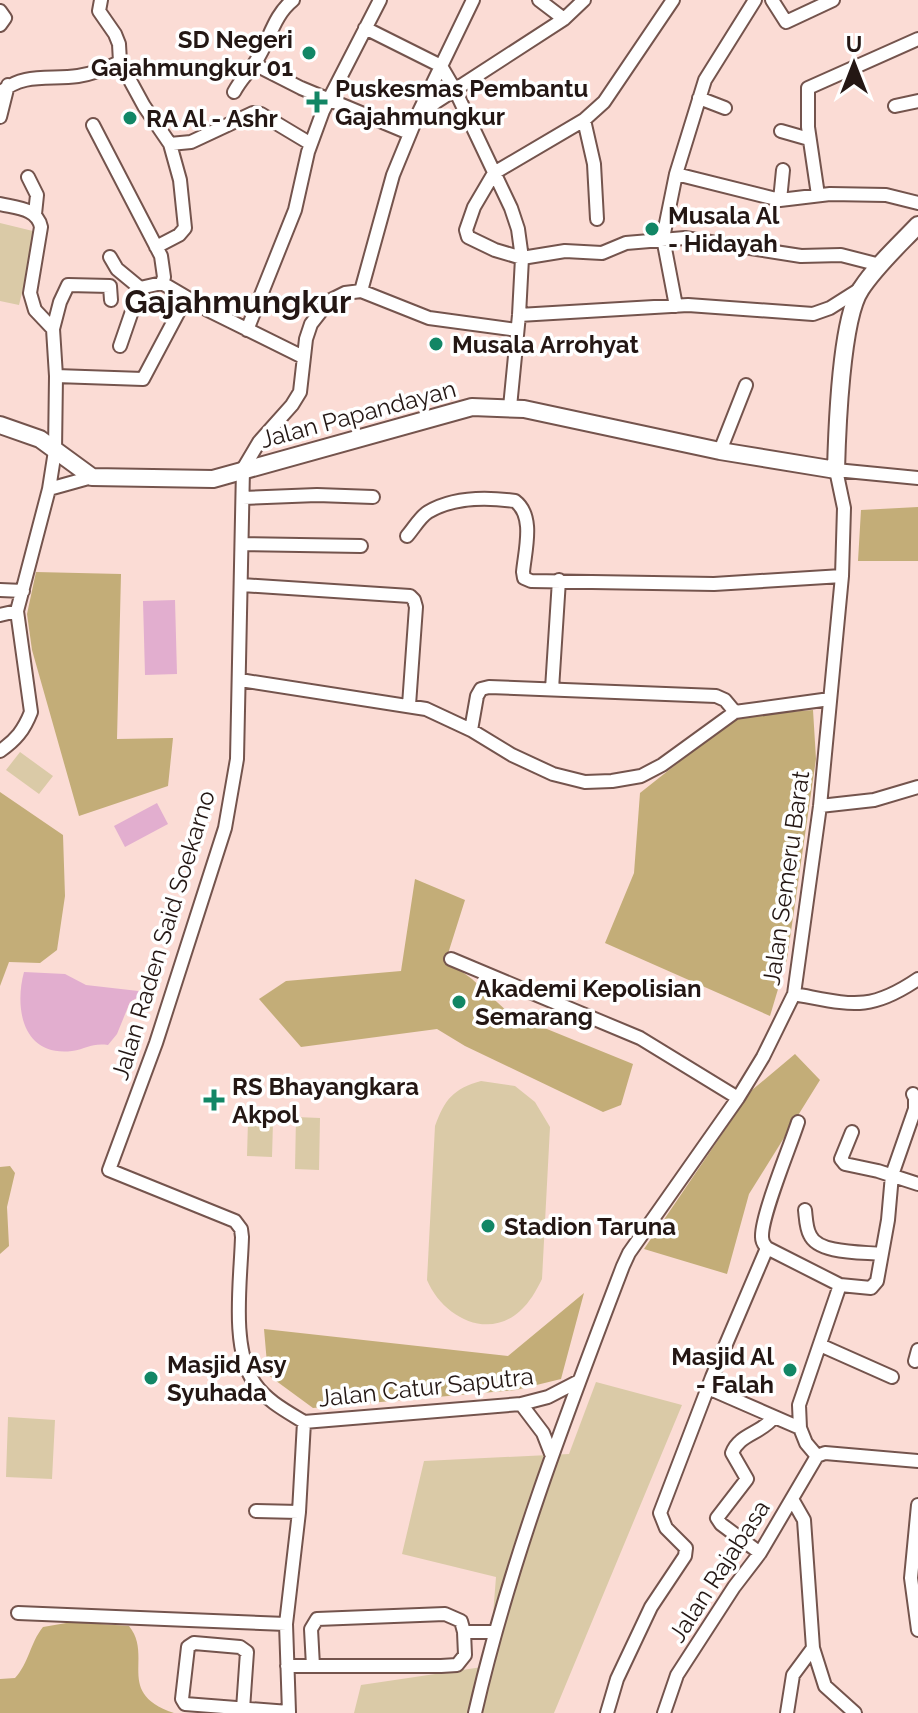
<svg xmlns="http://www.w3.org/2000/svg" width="918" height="1713" font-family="Raleway,sans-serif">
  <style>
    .green { fill: #dacaa7 }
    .forest { fill: #c3ad78 }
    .water { fill: #e2aecf }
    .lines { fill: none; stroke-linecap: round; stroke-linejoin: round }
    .minor-casing { stroke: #74544d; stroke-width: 16 }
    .major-casing { stroke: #74544d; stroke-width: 20 }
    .minor { stroke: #fff; stroke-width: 12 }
    .major { stroke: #fff; stroke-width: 16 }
    .poi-dot { fill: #128665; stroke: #fff; stroke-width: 3 }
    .labels { text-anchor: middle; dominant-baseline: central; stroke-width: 7; stroke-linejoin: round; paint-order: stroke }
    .poi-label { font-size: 24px; font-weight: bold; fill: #241714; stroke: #fff; text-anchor: start }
    .street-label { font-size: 24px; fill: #241714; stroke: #fff }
    .district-label { font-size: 32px; font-weight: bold; fill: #241714; stroke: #fff }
  </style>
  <rect width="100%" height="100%" fill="#fbdcd5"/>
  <path class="green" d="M0,223L37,232L19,305L0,301Z
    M20,752L53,776L39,794L6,770Z
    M481,1081L515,1086L535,1102L550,1127L542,1279C536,1291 530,1302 520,1311C487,1341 442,1316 427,1280L435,1126C445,1099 453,1089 481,1081Z
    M296,1117L320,1118L319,1170L295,1169Z
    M248,1121L273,1122L272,1157L247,1156Z
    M596,1382L682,1405L554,1713H354L361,1685L489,1666L496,1577L402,1554L424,1461L569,1454Z
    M8,1417L55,1420L52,1479L6,1477Z"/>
  <path class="forest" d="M918,507V561H858L861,510Z
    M36,572L121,574L117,739L173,738L168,786L79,816L32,650L27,614Z
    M813,710L816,759L787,959L770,1016L605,943L634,873L640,793L737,716Z
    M0,792L63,835L65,896L57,950L40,963L9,962L0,986Z
    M415,879L465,900L446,960L472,979L510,1014L633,1064L621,1105L603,1112L465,1046L437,1029L301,1047L259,999L286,981L401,971Z
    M795,1054L820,1080L749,1194L727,1274L644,1249L752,1090Z
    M10,1166L15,1173L7,1207L9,1246L0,1254V1167Z
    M584,1293L561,1379L516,1390L313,1408L268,1375L264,1329L508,1356Z
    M72,1622L129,1626C154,1657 114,1693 174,1713H0V1679L15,1678C29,1663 30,1643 43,1627Z"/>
  <path class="water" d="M175,600L177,674L145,675L143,601Z
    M157,803L168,824L125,847L114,826Z
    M24,972L65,974L86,985L147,992L130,1002L117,1034L108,1045C91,1043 87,1049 72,1051C23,1057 14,1009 24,972Z"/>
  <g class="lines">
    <defs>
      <path id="minor" d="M101,0L99,11L115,34L119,44L120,62L144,106L170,144L180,180L185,228L179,235L156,247
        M539,0L564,19
        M673,0L604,102L584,120L494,173L474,207L466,230L468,237L495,250L522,258L565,251L602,253L626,243L685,238L801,256L841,255L880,265
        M772,0L786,22L833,0
        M0,11L5,18L0,25
        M365,28L441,66L455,90L511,208L518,229L522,258L519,315L510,407
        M254,64L301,88L409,133
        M234,92C240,80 249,72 256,61C270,40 273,16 293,0
        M0,93C23,72 50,80 78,76C93,74 107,68 120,62
        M699,98L725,108
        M895,106L918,101
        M417,116L473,0
        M0,117L8,85
        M584,120L594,164L597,219
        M93,125L161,256L164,277L162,283L208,310L303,357
        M781,131L809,139
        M170,144L191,142L253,113L261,114L311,144
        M676,174L780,200L830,194L886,195L918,203
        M28,177L37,195L35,214
        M818,195L808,127V88L918,39
        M780,200L783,170
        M0,204C16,208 37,208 41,227L30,293L35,310L53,329L56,376L55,451L49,489L17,611L31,712C24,730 16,740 0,751
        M110,257L117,269L140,288
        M361,291L393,175L416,119L436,102L564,19L584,0
        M676,306L663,238L676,174L705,80L755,0
        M519,315L688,305L813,314L830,308L860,289
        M53,329L60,302L68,285L110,286L111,300
        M247,330L295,210L308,152L323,111L380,0
        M517,330L429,318L361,291L345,293L329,301L311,324L306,339L300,392L292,405L259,442L243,469L237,759L225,828L156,1043L109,1170L235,1221L241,1229L242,1237C241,1278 230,1349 255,1384C267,1401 286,1411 304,1422L521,1404L548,1397L579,1381
        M120,346L140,288L162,283
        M56,376L143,379L186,298
        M720,451L746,385
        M49,489L92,477
        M243,498L317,495L373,497
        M407,536C414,528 420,517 428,512C453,497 487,497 515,501C535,516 525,550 523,572L524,578L531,581L714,584L842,576
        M242,544L361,546
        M242,585L410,596L414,600L416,607L409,705
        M0,590L23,591
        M0,615L17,611
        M240,680L426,709L471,730L512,755L553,774L585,782L612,781L641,776L662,765L735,712L830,699
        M552,689L559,580
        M471,730L477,696L481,689L489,687L716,696L725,700L735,712
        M820,806L874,800L918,787
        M451,959L640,1038L738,1098
        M794,994C850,1004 868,1013 918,979
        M798,1122C790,1147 761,1216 762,1237C762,1243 764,1244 767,1248L840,1285L871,1288L877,1281L888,1220L892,1175L915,1109V1098L913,1094
        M852,1132L841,1159L845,1164L878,1171L918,1184
        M805,1210C806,1218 806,1228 810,1235C818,1254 863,1252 881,1254
        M820,1345L892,1377
        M915,1361L918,1350
        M708,1388L800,1428
        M521,1404L543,1433L552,1456
        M817,1456L806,1443L800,1428L799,1405L840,1285
        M817,1456L825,1453L918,1461
        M792,1499L804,1520L813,1648L825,1686L855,1713
        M918,1505L911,1578L918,1630
        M256,1511L299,1512
        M760,1553L721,1524L717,1518L747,1479L732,1453C739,1434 761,1434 774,1417
        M18,1613L286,1624L289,1712L185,1704L182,1699L188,1647L194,1643L240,1647L247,1652L243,1709
        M286,1624L299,1512L304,1422
        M464,1632H494
        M287,1666H441L457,1665L465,1655L464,1632L461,1621L445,1614L317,1619L311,1629L313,1666
        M475,1713C510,1560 567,1413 623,1266L629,1253L738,1098L763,1057L794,994L820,806L842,576L844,508L836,470L918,478
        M607,1713L617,1679L651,1607L685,1556L686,1548L666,1528L660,1513L712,1377L767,1248
        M664,1713L677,1675L734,1587L760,1553L817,1456
        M787,1713L793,1675L813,1648"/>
      <path id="major" d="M0,425L40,439L92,477L213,479L472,407L524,409L720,451L836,470C837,432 841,318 861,289C876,266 899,245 918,225"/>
    </defs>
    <use href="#minor" class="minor-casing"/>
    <use href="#major" class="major-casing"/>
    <use href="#minor" class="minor"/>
    <use href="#major" class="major"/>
  </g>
  <g class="poi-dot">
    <circle cx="309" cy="53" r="8"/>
    <path d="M313 90h8v8h8v8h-8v8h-8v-8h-8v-8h8z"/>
    <circle cx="130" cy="118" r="8"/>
    <circle cx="652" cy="229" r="8"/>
    <circle cx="436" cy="344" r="8"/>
    <circle cx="459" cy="1002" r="8"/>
    <path d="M210 1088h8v8h8v8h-8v8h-8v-8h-8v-8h8z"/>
    <circle cx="488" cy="1226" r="8"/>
    <circle cx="790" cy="1370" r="8"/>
    <circle cx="151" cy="1378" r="8"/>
  </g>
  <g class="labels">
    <g class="poi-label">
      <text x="293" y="39" text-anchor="end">SD Negeri<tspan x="293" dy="28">Gajahmungkur 01</tspan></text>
      <text x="335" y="88">Puskesmas Pembantu<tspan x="335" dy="28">Gajahmungkur</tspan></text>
      <text x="146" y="118">RA Al - Ashr</text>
      <text x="668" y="215">Musala Al<tspan x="668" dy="28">- Hidayah</tspan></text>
      <text x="452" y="344">Musala Arrohyat</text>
      <text x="475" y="988">Akademi Kepolisian<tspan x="475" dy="28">Semarang</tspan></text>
      <text x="232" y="1086">RS Bhayangkara<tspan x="232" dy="28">Akpol</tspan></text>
      <text x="504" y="1226">Stadion Taruna</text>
      <text x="774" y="1356" text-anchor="end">Masjid Al<tspan x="774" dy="28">- Falah</tspan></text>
      <text x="167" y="1364">Masjid Asy<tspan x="167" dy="28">Syuhada</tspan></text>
    </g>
    <g class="street-label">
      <text transform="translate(358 414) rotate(-15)">Jalan Papandayan</text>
      <text transform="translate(786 878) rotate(-82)">Jalan Semeru Barat</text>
      <text transform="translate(163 935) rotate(-73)">Jalan Raden Said Soekarno</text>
      <text transform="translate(426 1387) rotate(-6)">Jalan Catur Saputra</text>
      <text transform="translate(719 1571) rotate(-57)">Jalan Rajabasa</text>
    </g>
    <g class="district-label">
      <text x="238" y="301">Gajahmungkur</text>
    </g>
  </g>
  <g transform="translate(854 64)" stroke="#ffffff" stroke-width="6" paint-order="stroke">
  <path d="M0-6L14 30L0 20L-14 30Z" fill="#241714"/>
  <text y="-12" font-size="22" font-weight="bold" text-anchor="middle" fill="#241714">U</text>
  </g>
</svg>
